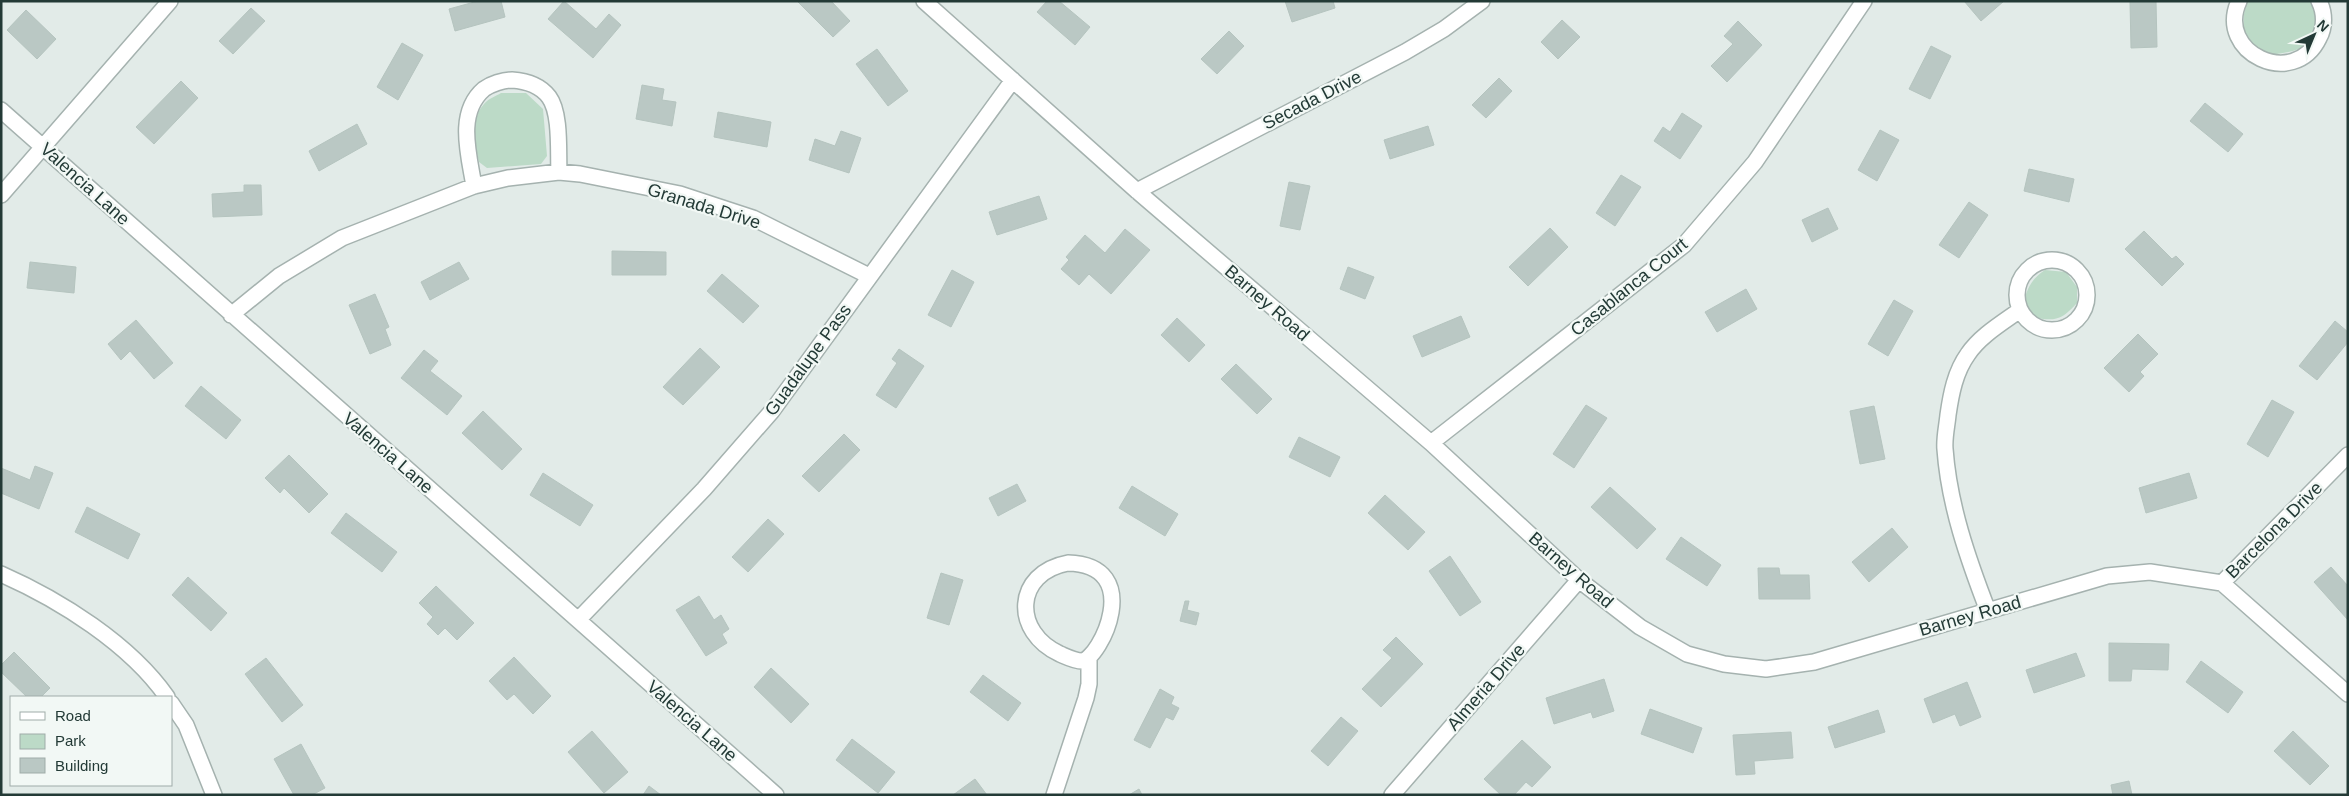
<svg xmlns="http://www.w3.org/2000/svg" width="2349" height="796" font-family="Arial,sans-serif">
  <style>
    .green { fill: #bcdac7 }
    .building { fill: #bac8c4; stroke: #b5c4bf }
    .lines { fill: none; stroke-linecap: round; stroke-linejoin: round }
    .minor-casing { stroke: #a5b2af; stroke-width: 18 }
    .minor { stroke: #fff; stroke-width: 15 }
    .labels { text-anchor: middle; dominant-baseline: central; stroke-width: 4.5; stroke-linejoin: round; paint-order: stroke }
    .street-label { font-size: 18px; fill: #233a36; stroke: #f2f8f5 }
  </style>
  <rect width="100%" height="100%" fill="#e2ebe8"/>
  <path class="green" d="M2248,1H2311C2323,14 2315,42 2299,49C2288,53 2274,54 2263,56C2259,53 2253,50 2250,46C2243,34 2241,14 2248,1Z
    M501,93H526L543,109L547,156L541,164L487,168L479,162C475,145 470,119 484,104C488,99 496,96 501,93Z
    M2045,270L2066,272L2077,287V303C2060,322 2054,321 2030,317L2023,306C2026,290 2031,279 2045,270Z"/>
  <path class="building" d="M478,1H501L505,17L455,31L449,9Z
    M564,1L596,29L609,14L621,25L593,58L548,19Z
    M797,1H831L850,21L833,37Z
    M1047,1H1059L1090,27L1075,45L1037,12Z
    M1285,1H1333L1335,8L1292,22Z
    M1964,1H2004L1981,21Z
    M2130,1H2156L2157,47L2131,48Z
    M251,8L265,21L233,54L219,41Z
    M26,10L56,39L37,59L7,30Z
    M1562,20L1580,37L1558,59L1541,42Z
    M1738,21L1762,45L1727,82L1711,66L1733,44L1724,36Z
    M1229,31L1244,46L1217,74L1201,59Z
    M402,43L423,55L398,100L377,87Z
    M1931,46L1951,56L1930,99L1909,89Z
    M877,49L908,91L888,106L856,64Z
    M1499,78L1512,91L1486,118L1472,105Z
    M181,81L198,98L154,144L136,127Z
    M642,85L664,89L662,100L676,102L672,126L636,119Z
    M2205,103L2243,134L2228,152L2190,121Z
    M718,112L771,122L767,147L714,137Z
    M1682,113L1702,126L1680,159L1654,141L1663,127L1670,132Z
    M357,124L367,144L319,171L309,151Z
    M1428,126L1434,145L1390,159L1384,140Z
    M1880,130L1899,140L1877,181L1858,170Z
    M841,131L861,138L849,173L809,160L815,139L835,146Z
    M2029,169L2074,179L2069,202L2024,191Z
    M1621,175L1641,187L1615,226L1596,213Z
    M1289,182L1310,186L1300,230L1280,226Z
    M244,185H261L262,215L213,217L212,194L244,192Z
    M1039,196L1047,219L997,235L989,212Z
    M1969,202L1988,215L1959,258L1939,245Z
    M1828,208L1838,229L1812,242L1802,220Z
    M1550,228L1568,247L1528,286L1509,267Z
    M1125,229L1150,250L1111,294L1089,274L1079,285L1061,269L1069,260L1066,257L1085,235L1105,253Z
    M2144,231L2172,259L2176,256L2184,264L2162,286L2125,249Z
    M612,251L666,252V275H612Z
    M30,262L76,267L74,293L27,288Z
    M459,262L469,279L430,300L421,282Z
    M1348,267L1374,277L1365,299L1340,289Z
    M952,270L974,282L951,327L928,315Z
    M722,274L759,306L743,323L707,291Z
    M1746,289L1757,309L1717,332L1705,312Z
    M375,294L389,327L385,329L391,345L370,354L349,305Z
    M1894,300L1913,311L1888,356L1868,344Z
    M1461,316L1470,337L1422,357L1413,336Z
    M1177,318L1205,345L1189,362L1161,335Z
    M136,320L173,363L154,379L130,351L121,360L108,344Z
    M2335,321L2348,332V342L2317,380L2299,366Z
    M2138,334L2158,354L2140,372L2144,376L2129,392L2104,368Z
    M700,348L720,367L683,405L663,387Z
    M899,349L924,366L896,408L876,395L897,363L892,359Z
    M424,350L438,361L430,371L462,396L447,415L401,378Z
    M1236,364L1272,399L1257,414L1221,379Z
    M201,386L241,420L226,439L185,406Z
    M2272,400L2294,412L2268,457L2247,444Z
    M1586,405L1607,418L1574,468L1553,454Z
    M1874,406L1885,459L1860,464L1850,411Z
    M483,411L522,449L502,470L462,433Z
    M844,434L860,450L819,492L802,476Z
    M1299,437L1340,457L1330,477L1289,457Z
    M289,455L328,494L309,513L284,488L280,493L265,478Z
    M35,466L53,473L39,509L1,493V468L30,480Z
    M543,473L593,505L580,526L530,495Z
    M2189,473L2197,498L2146,513L2139,488Z
    M1017,484L1026,501L998,516L989,498Z
    M1132,486L1178,514L1165,536L1119,508Z
    M1610,487L1656,529L1637,549L1591,507Z
    M1385,495L1425,532L1408,550L1368,513Z
    M87,507L140,534L128,559L75,532Z
    M346,513L397,552L382,572L331,533Z
    M768,519L784,534L748,572L732,557Z
    M1892,528L1908,547L1869,582L1852,562Z
    M1681,537L1721,565L1707,586L1666,559Z
    M1450,556L1481,602L1460,616L1429,571Z
    M2331,567L2348,586V620L2314,582Z
    M1758,568H1779L1780,575H1809L1810,599H1759Z
    M941,573L963,580L949,625L927,618Z
    M188,577L227,613L211,631L172,595Z
    M436,586L474,623L457,640L445,628L438,635L427,624L433,617L419,603Z
    M699,596L714,620L721,615L729,629L722,634L727,643L706,656L676,610Z
    M1185,601H1189L1187,610L1199,613L1196,625L1180,621Z
    M1396,637L1423,664L1381,707L1362,689L1392,658L1383,650Z
    M2109,643L2169,644L2168,670L2132,669L2131,681H2109Z
    M14,652L50,688L41,697H27L1,672V665Z
    M2076,653L2085,676L2034,693L2026,670Z
    M514,657L551,696L533,714L514,694L507,700L489,681Z
    M266,658L303,705L282,722L245,674Z
    M2201,661L2243,692L2228,713L2186,682Z
    M771,668L809,704L791,723L754,687Z
    M983,675L1021,703L1008,721L970,692Z
    M1604,679L1614,711L1593,718L1591,712L1554,724L1546,698Z
    M1967,682L1981,717L1960,726L1955,714L1933,723L1924,699Z
    M1160,689L1174,697L1171,704L1179,708L1173,720L1166,717L1150,748L1134,740Z
    M1650,709L1702,728L1693,753L1641,734Z
    M1878,710L1885,732L1835,748L1828,727Z
    M1341,717L1358,731L1328,766L1311,751Z
    M592,731L628,772L604,793L568,752Z
    M2293,731L2329,766L2310,785L2274,751Z
    M1791,732L1793,758L1754,761L1755,774L1736,775L1733,735Z
    M852,739L895,772L878,793L836,760Z
    M1522,740L1551,767L1532,787L1526,782L1514,795H1501L1484,779Z
    M301,744L325,788L312,795H294L274,759Z
    M975,779L987,795H953Z
    M2129,781L2132,795H2113L2111,785Z
    M649,786L661,795H643Z
    M1139,789L1142,795H1129Z"/>
  <g class="lines">
    <defs>
      <path id="minor" d="M924,1L1137,191L1431,443L1579,580L1640,627L1687,654L1724,664L1766,669L1814,662L2107,576L2150,572L2222,583L2348,694
        M2239,1C2215,53 2294,90 2319,38C2325,27 2325,13 2319,1
        M1,110L776,795
        M474,186C469,155 456,113 484,89C491,84 503,80 512,80C527,81 540,85 549,97C561,113 558,152 559,172L580,174L680,194L753,218L869,276
        M1137,191L1405,52L1444,29L1482,1
        M1,195L170,1
        M2017 295a35 35 0 1 1 70 0a35 35 0 1 1-70 0Z
        M231,315L279,276L342,238L474,186L508,178L559,172
        M1431,443L1684,245L1755,162L1864,1
        M1068,563C1146,565 1100,659 1082,661C1075,661 1067,657 1060,654C1012,632 1014,573 1068,563Z
        M1,574C60,600 130,644 167,697
        M2222,583L2348,455
        M1988,611C1968,559 1949,505 1945,449C1944,438 1947,426 1948,415C1951,394 1955,372 1968,354C1980,336 2002,323 2020,310
        M578,620L704,489L772,411L1013,80
        M171,703L186,725L214,795
        M1054,795L1086,698L1089,684V658
        M1392,795L1579,580"/>
    </defs>
    <use href="#minor" class="minor-casing"/>
    <use href="#minor" class="minor"/>
  </g>
  <g class="labels">
    <g class="street-label">
      <text transform="translate(1312 100) rotate(-27)">Secada Drive</text>
      <text transform="translate(85 184) rotate(42)">Valencia Lane</text>
      <text transform="translate(704 206) rotate(17)">Granada Drive</text>
      <text transform="translate(1629 287) rotate(-39)">Casablanca Court</text>
      <text transform="translate(1267 303) rotate(41)">Barney Road</text>
      <text transform="translate(808 360) rotate(-54)">Guadalupe Pass</text>
      <text transform="translate(388 453) rotate(41)">Valencia Lane</text>
      <text transform="translate(2274 530) rotate(-45)">Barcelona Drive</text>
      <text transform="translate(1571 570) rotate(41)">Barney Road</text>
      <text transform="translate(1970 616) rotate(-16)">Barney Road</text>
      <text transform="translate(1486 687) rotate(-49)">Almeria Drive</text>
      <text transform="translate(692 721) rotate(41)">Valencia Lane</text>
    </g>
  </g>
  <rect width="2349" height="796" fill="none" stroke="#233a36" stroke-width="5"/>
  <rect x="10" y="696" width="162" height="90" fill="#f2f8f5" stroke="#9faca9"/>
  <rect x="20" y="712" width="25" height="8" fill="#ffffff" stroke="#9faca9"/>
  <text x="55" y="721" font-size="15" fill="#233a36">Road</text>
  <rect x="20" y="734" width="25" height="15" fill="#bcdac7" stroke="#9faca9"/>
  <text x="55" y="746" font-size="15" fill="#233a36">Park</text>
  <rect x="20" y="758" width="25" height="15" fill="#bac8c4" stroke="#9faca9"/>
  <text x="55" y="771" font-size="15" fill="#233a36">Building</text>
  <g transform="translate(2314 35) rotate(44)" stroke="#f2f8f5" stroke-width="4" paint-order="stroke">
  <path d="M0-4L9 19L0 12L-9 19Z" fill="#233a36"/>
  <text y="-8" font-size="14" font-weight="bold" text-anchor="middle" fill="#233a36">N</text>
  </g>
</svg>
